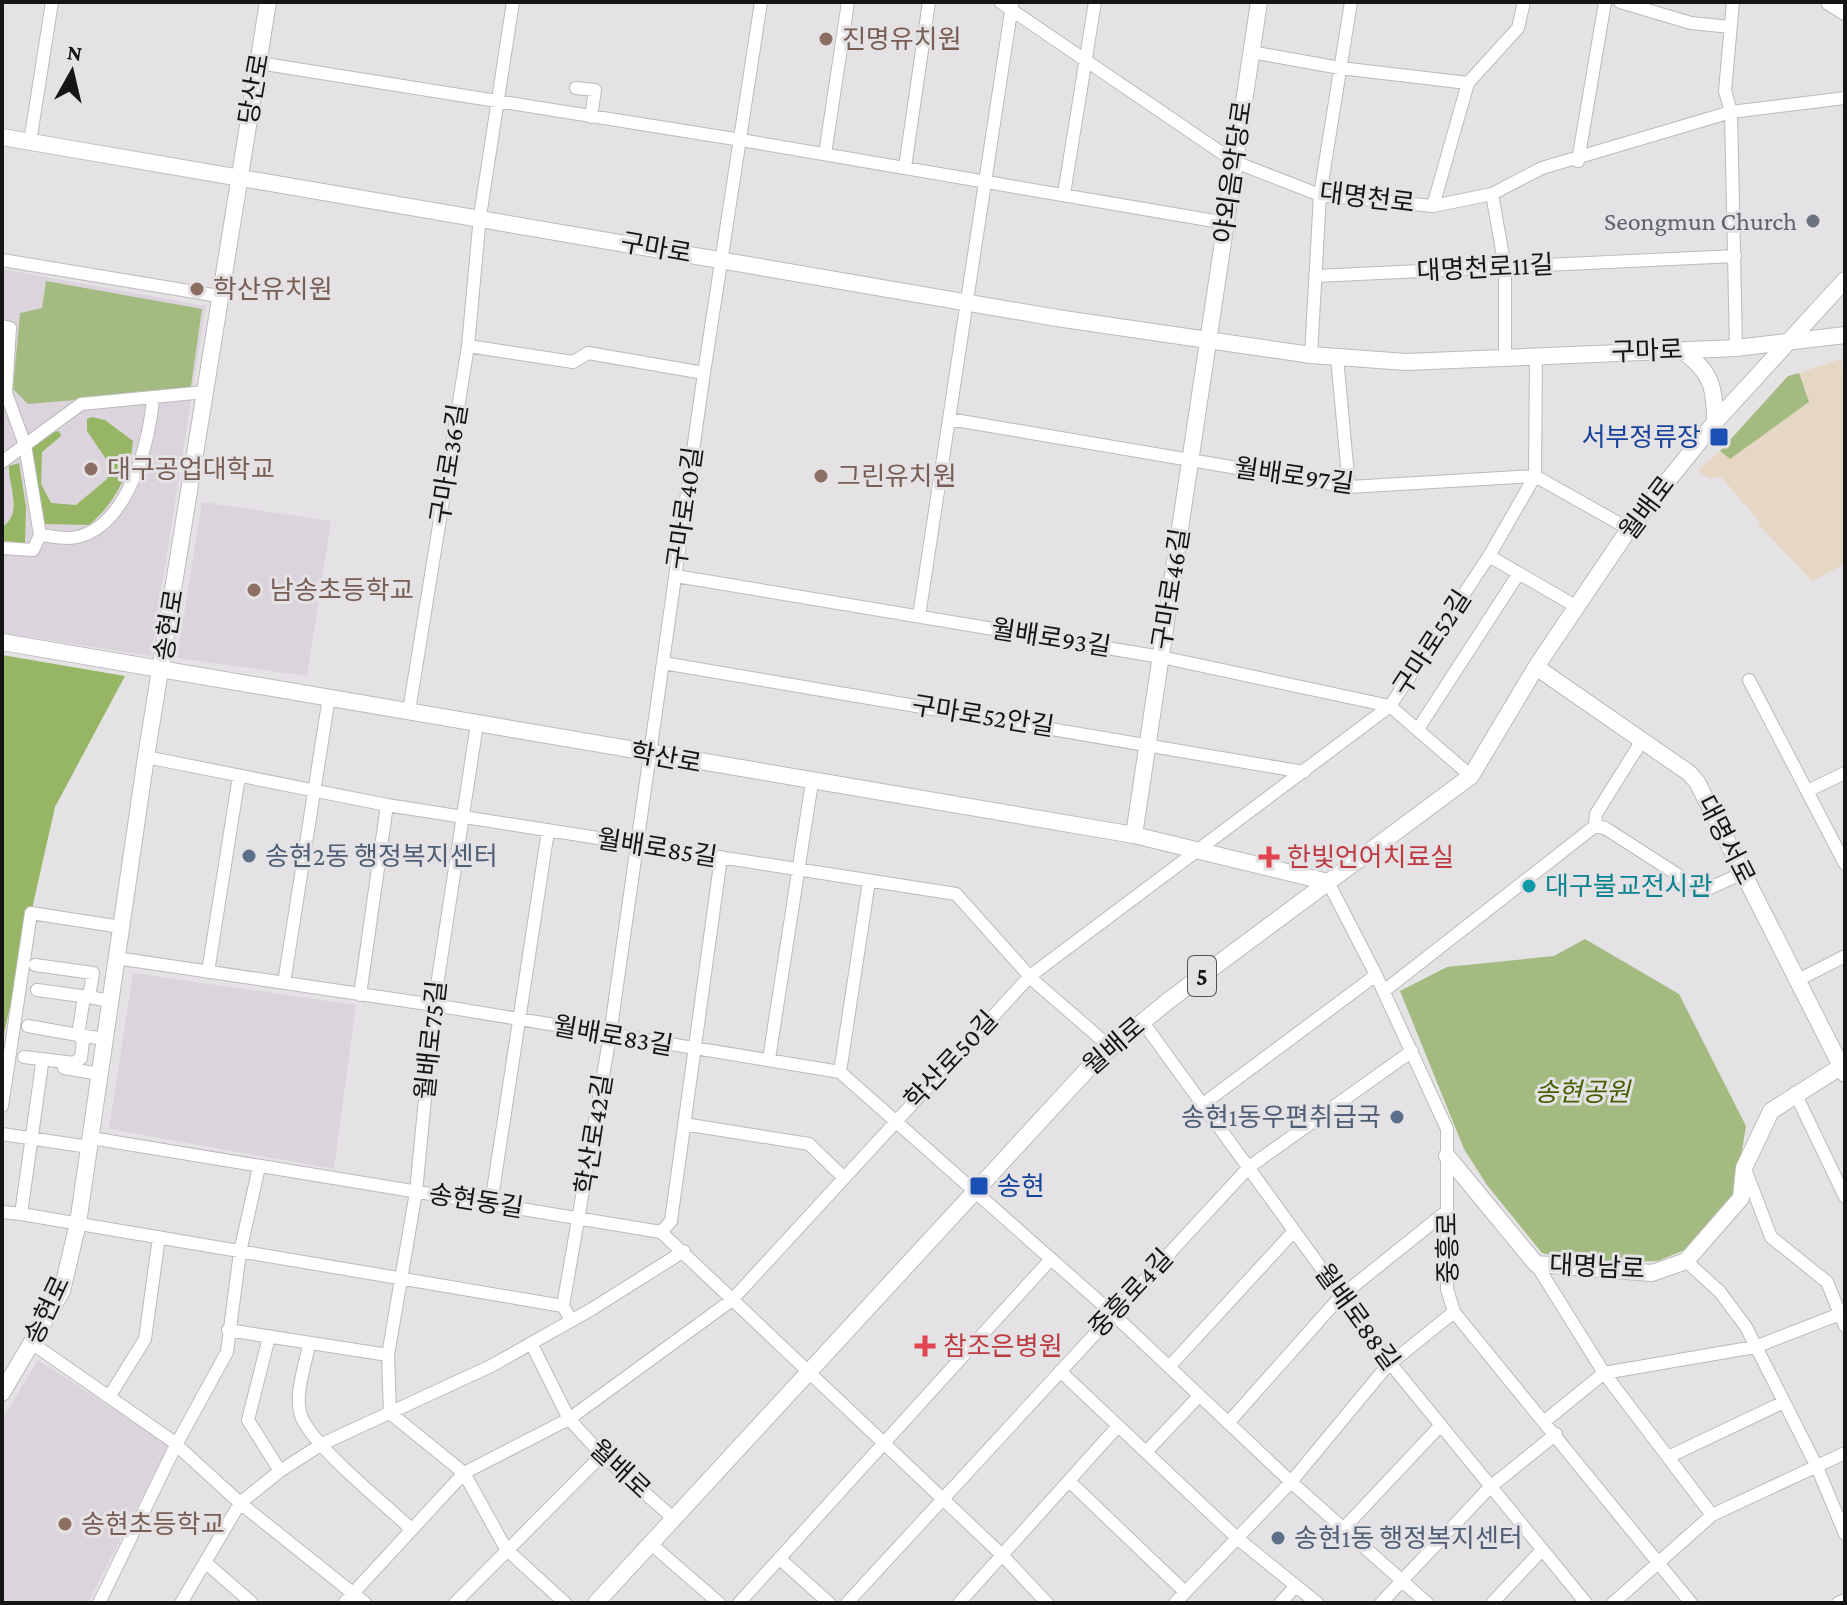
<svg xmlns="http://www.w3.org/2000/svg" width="1847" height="1605" font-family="'Crimson Pro','Noto Sans KR',serif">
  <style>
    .built { fill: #dcd4dd }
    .industrial { fill: #e6d6c4 }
    .green { fill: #a3bb80 }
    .forest { fill: #97b665 }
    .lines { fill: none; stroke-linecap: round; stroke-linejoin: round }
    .minor-casing { stroke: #bcbabc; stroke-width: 14 }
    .major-casing { stroke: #bcbabc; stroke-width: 18 }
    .minor { stroke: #fff; stroke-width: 12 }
    .major { stroke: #fff; stroke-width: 16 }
    .education-dot { fill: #8d6e63; stroke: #e4e2e4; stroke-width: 3 }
    .worship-dot { fill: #6b7280; stroke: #e4e2e4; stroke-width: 3 }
    .transit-dot { fill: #1a4fb4; stroke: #e4e2e4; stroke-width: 3 }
    .service-dot { fill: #5c6f8a; stroke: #e4e2e4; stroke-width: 3 }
    .health-dot { fill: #e0444e; stroke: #e4e2e4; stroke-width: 3 }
    .culture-dot { fill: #0f9aa8; stroke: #e4e2e4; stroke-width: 3 }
    .labels { text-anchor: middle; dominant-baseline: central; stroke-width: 6; stroke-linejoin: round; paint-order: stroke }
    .shield { fill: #e4e2e4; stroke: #545254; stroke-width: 2 }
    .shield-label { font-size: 24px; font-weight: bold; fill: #161516 }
    .education-label { font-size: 26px; fill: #785e54; stroke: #e4e2e4; text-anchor: start }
    .street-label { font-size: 26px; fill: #161516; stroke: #e4e2e4 }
    .worship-label { font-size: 26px; fill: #5b616d; stroke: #e4e2e4; text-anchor: end }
    .transit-label { font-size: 26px; fill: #164399; stroke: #e4e2e4; text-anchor: end }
    .service-label { font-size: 26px; fill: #4e5e75; stroke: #e4e2e4; text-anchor: start }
    .health-label { font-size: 26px; fill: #be3a42; stroke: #e4e2e4; text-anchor: start }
    .culture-label { font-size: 26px; fill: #0d838f; stroke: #e4e2e4; text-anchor: start }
    .park-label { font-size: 26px; font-style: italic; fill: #455f01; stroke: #e4e2e4 }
  </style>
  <rect width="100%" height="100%" fill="#e4e2e4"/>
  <path class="built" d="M2,269L206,306L151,656L2,633Z
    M202,502L331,521L307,676L177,658Z
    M133,973L356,1005L334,1169L109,1129Z
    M38,1360L169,1445L88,1603H2V1419Z"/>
  <path class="industrial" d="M1841,359L1845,386V564L1812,581L1758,524L1760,522L1721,477L1709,479L1698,470L1720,451L1730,458L1808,403L1799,373Z"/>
  <path class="green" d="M46,281L202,309L191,386L181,391L28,404L13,389L20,313L42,308Z
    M1799,373L1809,402L1730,459L1720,451L1788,376Z
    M1585,939L1679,994L1746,1126L1735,1192L1689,1248L1658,1261L1590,1263L1542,1253L1487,1185L1464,1149L1400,991L1447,967L1554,956Z"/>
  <path class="forest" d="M92,417L105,420L133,441C130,474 115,503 89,525L45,524L42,521L31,447L42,435L59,431L61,436L42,452L41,484L51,503L76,505L107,479L110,465L87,431V419Z
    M19,463L26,507L25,543L2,541V527C24,513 8,486 9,466Z
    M2,655L125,676L55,807L2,1042Z"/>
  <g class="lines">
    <defs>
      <path id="minor" d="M1000,2L1235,162L1320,195L1433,206L1492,194L1542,168L1731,112L1845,98
        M1620,2L1691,23L1731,27
        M1733,2L1725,91L1731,112L1736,348
        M1251,52L1340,68L1468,83
        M259,63L741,140L1226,223
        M576,88L595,90L591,117
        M30,142L52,2
        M825,154L848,2
        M1578,161L1605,2
        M905,167L929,2
        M1064,194L1095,2
        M1492,194L1505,267V357
        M1433,206L1468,83L1518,28L1524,2
        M2,260L219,296
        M1316,276L1735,256
        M2,326L10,328L6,393L25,445L40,535
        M468,346L573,362L588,353L704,373
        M1311,355L1320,195L1351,2
        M1337,357L1349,487
        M949,419L1349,487L1535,476L1629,529
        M2,462L81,404L205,392
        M2,548L33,550L40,535C51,536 66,540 77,537C128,526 150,442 153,397
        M1489,556L1577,607
        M676,576L1161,657L1390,706L1471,776
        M919,616L1012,5
        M663,663L1304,772
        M1749,680L1845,864
        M409,711L468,346L480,216L513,2
        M477,724L434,1005L416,1192L388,1355L390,1413L464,1473L506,1549L565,1603
        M1418,729L1519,573
        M146,757L387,805L956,894L1033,980L1110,1047
        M1807,791L1845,773
        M1595,826L1605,828L1703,891L1743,873
        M1595,826L1596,814L1641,742
        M1328,882L1376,975L1447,1129V1289L1454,1312L1691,1603
        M116,958L434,1005L840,1072L1112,1313L1291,1482L1427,1603
        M35,965L93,973L89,997L110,1001
        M208,972L239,776
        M1798,980L1845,956
        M284,983L329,697
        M37,990L89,997
        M1384,991L1595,826
        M360,995L387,805
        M84,997L78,1035L105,1039
        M1142,1021L1390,1363L1586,1603
        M24,1057L74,1063L81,1058L83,1041L78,1035L28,1026
        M769,1059L812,782
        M64,1068L100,1074
        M840,1072L869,881
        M1795,1093L1845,1197
        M1203,1104L1376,975
        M2,1106L31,913L121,927
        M684,1124L809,1144L844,1178
        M2,1134L89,1147
        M91,1138L661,1232L1003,1556L1047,1603
        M1745,1169L1771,1237L1827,1282L1845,1326
        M491,1204L548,831
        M2,1212L21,1214L42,1064
        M21,1214L563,1306
        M661,1232L671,1221L721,857
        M1686,1261L1720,1292L1746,1327L1817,1467L1845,1534
        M1536,1264L1604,1373L1712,1515
        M571,1320L563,1306L610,1035L704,373L761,2
        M228,1330L388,1355
        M269,1337L248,1420L280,1471
        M531,1343L569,1419L602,1455L673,1518
        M33,1344L171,1440L240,1503L365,1603
        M309,1345C305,1366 293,1398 302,1418C315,1448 385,1504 411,1529
        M1169,1367L1294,1231
        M1060,1371L1237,1538L1317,1603
        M109,1397L145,1339L159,1237
        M1545,1421L1604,1373L1755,1347L1845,1312
        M1228,1423L1341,1296L1447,1211
        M1146,1452L1199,1396
        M1668,1457L1784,1402
        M1069,1481L1185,1592
        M1343,1529L1439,1427
        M650,1543L719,1603
        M780,1559L829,1603
        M205,1562L252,1603
        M99,1603L176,1445L227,1352L240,1252L259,1167
        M181,1603L240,1503L280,1471L322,1444L491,1366L592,1309L684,1251
        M344,1603L464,1473L569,1419L732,1300L1030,976L1390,706L1489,556L1535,476L1536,355
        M455,1603L602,1455
        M739,1603L1050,1260
        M847,1603L1249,1167L1412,1051
        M959,1603L1118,1426
        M1175,1603L1291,1482L1387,1366L1454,1312
        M1280,1603L1296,1586
        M1381,1603L1489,1488L1556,1434
        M1492,1603L1542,1550
        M1613,1603L1712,1515L1845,1453
        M1838,1603L1845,1600"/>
      <path id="major" d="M1829,2L1845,12
        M2,137L1057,318L1311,355L1406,362L1736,348L1845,335
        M1681,350C1711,371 1715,386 1715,422
        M2,642L1134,835L1328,882
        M1536,667L1689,773L1697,782L1845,1074
        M1134,835L1259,2
        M1447,1156L1536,1264L1652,1273L1686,1261L1741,1198L1744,1168L1771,1111L1845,1064
        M2,1393L62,1291L78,1223L146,757L268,2
        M596,1603L1096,1060L1168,1001L1471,776L1536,667L1629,529L1715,422L1845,280"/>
    </defs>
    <use href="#minor" class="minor-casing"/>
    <use href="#major" class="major-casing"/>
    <use href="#minor" class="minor"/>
    <use href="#major" class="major"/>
  </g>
  <g class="education-dot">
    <circle cx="826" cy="39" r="8"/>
    <circle cx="197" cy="289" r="8"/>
    <circle cx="91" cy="469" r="8"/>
    <circle cx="821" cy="476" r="8"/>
    <circle cx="254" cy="590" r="8"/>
    <circle cx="65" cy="1524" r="8"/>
  </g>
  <circle class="worship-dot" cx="1813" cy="221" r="8"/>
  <g class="transit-dot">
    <rect x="1709" y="427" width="20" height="20" rx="4"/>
    <rect x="969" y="1176" width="20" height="20" rx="4"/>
  </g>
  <g class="service-dot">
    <circle cx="249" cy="856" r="8"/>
    <circle cx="1397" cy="1117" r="8"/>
    <circle cx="1278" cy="1538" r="8"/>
  </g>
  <g class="health-dot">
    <path d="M1265 845h8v8h8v8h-8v8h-8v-8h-8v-8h8z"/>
    <path d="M921 1334h8v8h8v8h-8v8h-8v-8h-8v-8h8z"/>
  </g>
  <circle class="culture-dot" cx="1529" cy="886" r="8"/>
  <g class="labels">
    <rect class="shield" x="1188" y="956" width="28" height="40" rx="6"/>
    <g class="shield-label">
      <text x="1202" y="976">5</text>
    </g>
    <g class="education-label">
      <text x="842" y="39">진명유치원</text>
      <text x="213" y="289">학산유치원</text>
      <text x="107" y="469">대구공업대학교</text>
      <text x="837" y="476">그린유치원</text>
      <text x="270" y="590">남송초등학교</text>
      <text x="81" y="1524">송현초등학교</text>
    </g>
    <g class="street-label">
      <text transform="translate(254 89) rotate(-80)">당산로</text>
      <text transform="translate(1233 172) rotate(-82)">야외음악당로</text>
      <text transform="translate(1367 198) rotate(7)">대명천로</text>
      <text transform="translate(656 248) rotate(10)">구마로</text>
      <text transform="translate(1485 268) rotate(-3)">대명천로11길</text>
      <text transform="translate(1647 351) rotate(-2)">구마로</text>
      <text transform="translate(449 464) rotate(-81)">구마로36길</text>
      <text transform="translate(1294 476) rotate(8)">월배로97길</text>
      <text transform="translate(685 508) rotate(-82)">구마로40길</text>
      <text transform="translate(1647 508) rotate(-53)">월배로</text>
      <text transform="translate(1171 589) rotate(-81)">구마로46길</text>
      <text transform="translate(169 625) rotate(-81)">송현로</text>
      <text transform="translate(1051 638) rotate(9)">월배로93길</text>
      <text transform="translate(1432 643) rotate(-57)">구마로52길</text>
      <text transform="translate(983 716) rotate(9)">구마로52안길</text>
      <text transform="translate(666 758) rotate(10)">학산로</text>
      <text transform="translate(1726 840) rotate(63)">대명서로</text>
      <text transform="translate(657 848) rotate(9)">월배로85길</text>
      <text transform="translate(613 1036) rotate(10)">월배로83길</text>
      <text transform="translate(431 1040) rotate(-84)">월배로75길</text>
      <text transform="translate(1114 1046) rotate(-41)">월배로</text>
      <text transform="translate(951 1060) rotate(-47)">학산로50길</text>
      <text transform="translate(594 1134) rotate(-81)">학산로42길</text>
      <text transform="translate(476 1201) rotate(9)">송현동길</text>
      <text transform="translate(1448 1248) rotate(-91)">중흥로</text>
      <text transform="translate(1597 1267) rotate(3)">대명남로</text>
      <text transform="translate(1131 1293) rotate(-47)">중흥로4길</text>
      <text transform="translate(47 1310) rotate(-65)">송현로</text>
      <text transform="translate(1357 1317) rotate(54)">월배로88길</text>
      <text transform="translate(620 1469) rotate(43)">월배로</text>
    </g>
    <g class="worship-label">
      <text x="1797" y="221">Seongmun Church</text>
    </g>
    <g class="transit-label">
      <text x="1701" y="437">서부정류장</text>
      <text x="997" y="1186" text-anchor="start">송현</text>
    </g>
    <g class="service-label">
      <text x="265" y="856">송현2동 행정복지센터</text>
      <text x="1381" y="1117" text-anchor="end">송현1동우편취급국</text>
      <text x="1294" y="1538">송현1동 행정복지센터</text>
    </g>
    <g class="health-label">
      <text x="1287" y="857">한빛언어치료실</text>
      <text x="943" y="1346">참조은병원</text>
    </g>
    <g class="culture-label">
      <text x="1545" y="886">대구불교전시관</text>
    </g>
    <g class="park-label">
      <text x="1582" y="1092">송현공원</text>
    </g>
  </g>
  <rect width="1847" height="1605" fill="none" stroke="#161516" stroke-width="8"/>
  <g transform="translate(72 72) rotate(8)" stroke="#e4e2e4" stroke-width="6" paint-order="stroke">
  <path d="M0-6L14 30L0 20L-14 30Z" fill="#161516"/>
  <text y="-12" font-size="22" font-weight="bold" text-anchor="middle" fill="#161516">N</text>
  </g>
</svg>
